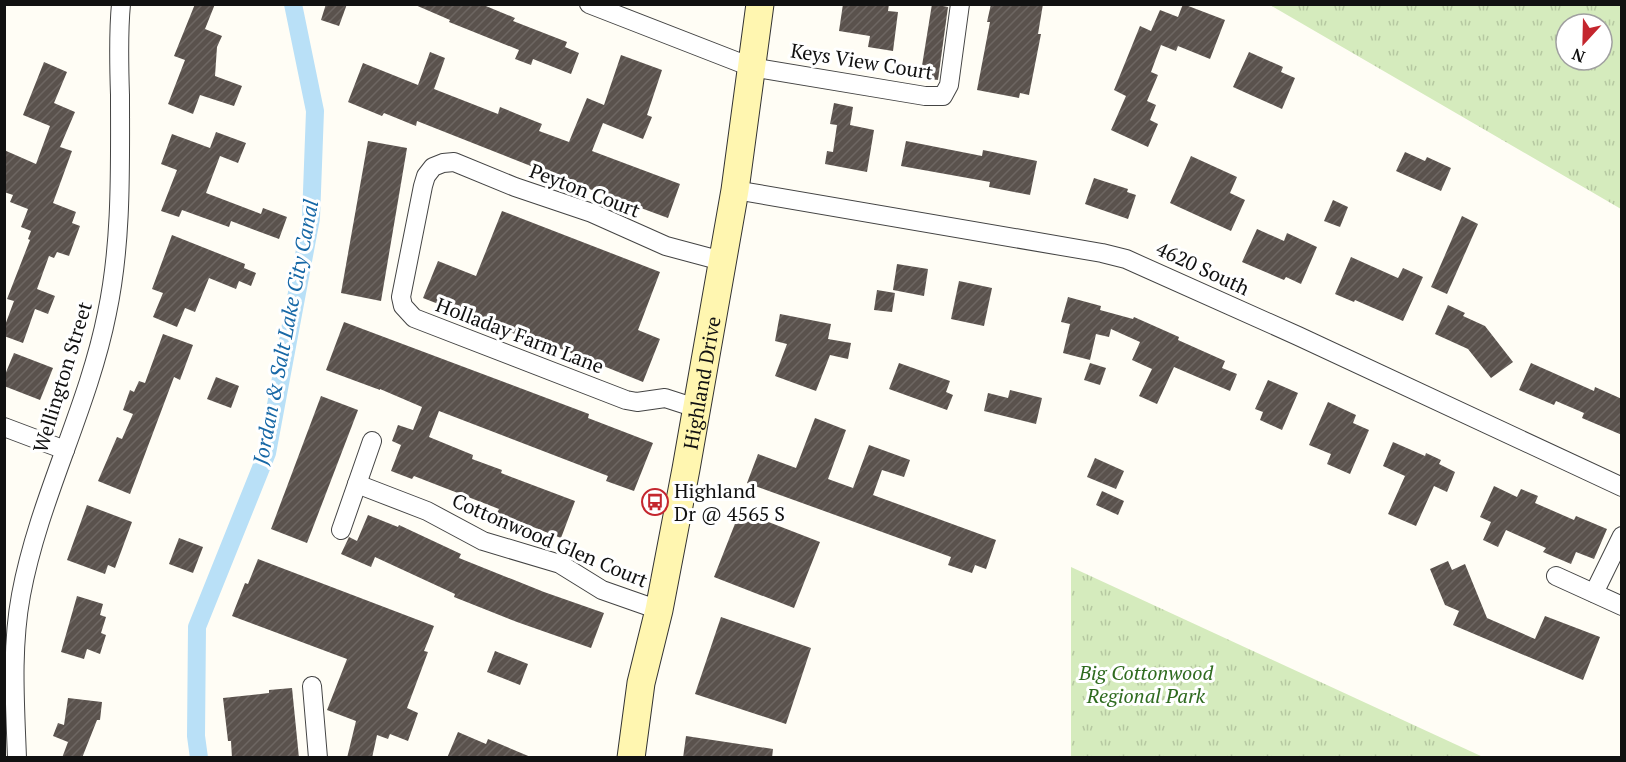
<svg xmlns="http://www.w3.org/2000/svg" width="1626" height="762" viewBox="0 0 1626 762" font-family="'PT Serif',serif">
<style>
.grass{fill:url(#grass-tufts);fill-rule:evenodd}
.lines{fill:none;stroke-linecap:round;stroke-linejoin:round}
.canal{stroke:#b9e0f7;stroke-width:18}
.building{fill:url(#building-hatch)}
.minor-casing{stroke:#444;stroke-width:20}
.secondary-casing{stroke:#333;stroke-width:29}
.minor{stroke:#fff;stroke-width:18}
.secondary{stroke:#fff6b0;stroke-width:27}
.labels{text-anchor:middle;dominant-baseline:central;stroke-width:6;stroke-linejoin:round;paint-order:stroke}
.street-label{font-size:20px;fill:#111;stroke:#fff}
.poi-label{font-size:20px;fill:#111;stroke:#fff;text-anchor:start}
.park-label{font-size:20px;font-style:italic;fill:#2f6b1f;stroke:#fff}
.water-label{font-size:21px;font-style:italic;fill:#1768a6;stroke:#fff}
</style>
<defs>
<pattern id="grass-tufts" width="24" height="20" patternUnits="userSpaceOnUse" patternTransform="scale(1.5)"><rect width="24" height="20" fill="#d5ebbd"/><path d="M3 7l-1-3M5 7V3M7 7l1-3M15 17l-1-3M17 17v-4M19 17l1-3" fill="none" stroke="#b6c8a1"/></pattern>
<pattern id="building-hatch" width="6" height="6" patternUnits="userSpaceOnUse" patternTransform="scale(1.5)"><rect width="6" height="6" fill="#5a524d"/><path d="M-1 1l2-2M0 6l6-6M5 7l2-2" fill="none" stroke="#6d6662"/></pattern>
</defs>
<rect width="100%" height="100%" fill="#fffdf5"/>
<g class="grass">
<path d="M1270,5h351v204zM1566,24h36v36h-36z"/>
<path d="M1071,567l412,190h-412z"/>
</g>
<g class="lines">
<path class="canal" d="M199,758l-3,-22 1,-109 70,-174 44,-235 4,-107 -22,-107"/>
</g>
<g class="building">
<path d="M195,4h20l-10,25 17,7 -5,11 -2,29 27,10 -8,20 -34,-11 -7,19 -25,-10 17,-44 -11,-4z"/>
<path d="M326,4h21l-8,22 -18,-6z"/>
<path d="M413,4h68l34,14 -2,3 54,21 -2,5 14,6 -8,21 -38,-15 -2,6 -16,-6 4,-9 -70,-28 1,-2z"/>
<path d="M843,4h46l-1,7 10,1 -5,39 -25,-4 2,-11 -31,-5z"/>
<path d="M932,4l16,3 -10,73 -18,-2z"/>
<path d="M991,4h52l-5,30h3l-12,61 -9,-2 -1,5 -42,-8 13,-68h-3z"/>
<path d="M1183,4l42,16 -15,39 -32,-13 -2,5 -15,-6 -10,27 7,3 -11,26 9,4 -6,15 8,4 -10,23 -37,-17 15,-34 -12,-6 26,-64 11,5 9,-21 18,7z"/>
<path d="M430,52l15,6 -11,31 64,25 2,-7 17,7 25,10 -3,7 30,11 18,-44 17,7 17,-50 41,15 -15,45 5,2 -9,22 -40,-16 -11,28 88,33 -12,34 -84,-31 -167,-66 -1,5 -32,-13 -2,3 -34,-14 15,-39 55,22z"/>
<path d="M1249,52l34,15 -2,5 14,6 -13,31 -49,-22z"/>
<path d="M44,62l23,10 -13,31 21,9 -15,35 12,4 -19,52 23,9 -4,11 8,3 -11,30 -12,-4 -3,6 -5,-2 -12,33 18,7 -7,18 -13,-5 -12,34 -19,-7v-8l10,-27 -7,-2 23,-59 -2,-1 3,-8 -10,-4 7,-18 -18,-7 3,-7 -9,-3v-42l32,14 14,-38 -27,-11z"/>
<path d="M834,103l19,4 -3,18 24,5 -7,42 -42,-8 2,-13 6,1 4,-27 -7,-1z"/>
<path d="M216,132l30,11 -8,20 -18,-7 -14,37 55,21 2,-6 24,9 -8,22 -48,-18 -2,6 -47,-17 -3,7 -18,-6 16,-41 -16,-6 11,-30 38,14z"/>
<path d="M368,141l39,7 -26,153 -40,-8z"/>
<path d="M906,141l76,15 1,-6 54,11 -7,34 -41,-8 1,-5 -89,-16z"/>
<path d="M1405,152l20,9 2,-4 24,11 -10,23 -45,-20z"/>
<path d="M1191,156l46,21 -7,16 15,7 -14,31 -61,-28z"/>
<path d="M1094,178l34,11 -1,3 9,3 -8,24 -43,-15z"/>
<path d="M1333,200l15,7 -8,20 -16,-6z"/>
<path d="M502,211l158,61 -22,58 22,9 -17,43 -109,-44 -1,3 -110,-43 15,-37 38,15z"/>
<path d="M1462,216l16,8 -31,70 -16,-7z"/>
<path d="M1257,229l27,12 3,-8 30,14 -16,37 -15,-7 -2,3 -42,-18z"/>
<path d="M172,235l73,29 -1,4 12,5 -5,13 -12,-5 -3,8 -27,-11 -14,34 -10,-4 -8,19 -24,-10 10,-24 -11,-4z"/>
<path d="M1351,257l47,21 5,-10 20,9 -20,44 -48,-21 -1,2 -19,-8z"/>
<path d="M897,264l31,5 -4,27 -31,-6z"/>
<path d="M959,281l33,7 -8,38 -33,-7z"/>
<path d="M877,290l18,3 -3,19 -18,-2z"/>
<path d="M1068,297l33,9 -1,4 33,9 1,-2 45,20 -1,3 47,21 -3,7 15,6 -7,17 -56,-24 -17,37 -18,-8 13,-27 -20,-9 8,-18 -29,-13 -2,8 -13,-3 -6,26 -27,-7 7,-29 -9,-2z"/>
<path d="M1448,305l17,8 -2,3 22,10 28,36 -22,16 -23,-29 -33,-15z"/>
<path d="M780,314l51,10 -3,15 23,4 -3,16 -18,-4 -14,36 -41,-15 12,-32 -12,-3z"/>
<path d="M344,322l245,92 -1,4 65,25 -19,48 -28,-10 2,-5 -169,-65 -10,26 44,18 -1,4 30,11 -1,3 74,28 -14,37 -64,-25 2,-4 -85,-33 -2,3 -21,-8 10,-26 -9,-4 6,-16 15,5 9,-23 -42,-18v1l-54,-20z"/>
<path d="M163,334l30,11 -13,35 -6,-3 -44,117 -32,-13 19,-44 5,2 11,-25 -10,-4 7,-20 4,2 5,-11 6,2z"/>
<path d="M14,353l39,15 -13,32 -36,-14v-9z"/>
<path d="M899,363l51,18 -4,11 7,3 -6,15 -58,-21z"/>
<path d="M1090,363l16,5 -6,17 -16,-5z"/>
<path d="M1531,363l63,28 1,-4 27,12v36l-40,-17 2,-5 -28,-12 -2,4 -35,-15z"/>
<path d="M216,377l23,9 -8,22 -24,-9z"/>
<path d="M1268,380l30,13 -16,37 -22,-10 3,-8 -8,-3z"/>
<path d="M1010,390l32,8 -6,26 -52,-13 4,-18 20,5z"/>
<path d="M321,396l37,14 -51,133 -36,-14z"/>
<path d="M1328,402l28,13 -3,8 16,7 -19,44 -23,-10 4,-10 -22,-9z"/>
<path d="M815,418l31,12 -18,49 25,9 16,-43 41,15 -6,17 -22,-7 -9,25 123,45 -10,29 -11,-4 -3,8 -24,-8 3,-8 -204,-74 11,-29 38,14z"/>
<path d="M1393,442l32,14 1,-3 15,7 -2,4 16,8 -8,20 -13,-6 -18,40 -28,-12 17,-38 -22,-10z"/>
<path d="M1095,458l29,13 -8,18 -29,-12z"/>
<path d="M1494,486l23,11 4,-8 17,7 -3,7 39,17 2,-4 31,13 -13,30 -18,-7 -5,12 -28,-12 3,-4 -40,-18 -8,17 -15,-7 8,-18 -11,-5z"/>
<path d="M1102,491l22,10 -6,14 -22,-10z"/>
<path d="M87,505l45,17 -17,46 -7,-3 -3,9 -38,-14z"/>
<path d="M740,511l80,31 -26,66 -80,-31z"/>
<path d="M368,515l30,12 1,-2 62,29 -2,4 85,34 60,21 -13,35 -74,-26 -63,-25 1,-3 -80,-37 -4,10 -30,-13 8,-17 8,4z"/>
<path d="M179,538l24,9 -10,26 -24,-9z"/>
<path d="M258,559l176,67 -10,25 4,1 -21,56 11,5 -10,28 -18,-7 -2,5 -11,-4 -5,23h-25l9,-37 -29,-11 20,-51 -115,-43 13,-33 3,1z"/>
<path d="M1448,561l4,9 13,-6 22,54 48,21 10,-23 55,21 -17,43 -130,-55 6,-14 -14,-6 -15,-36z"/>
<path d="M77,596l26,8 -3,11 6,2 -5,16 5,2 -6,19 -13,-5 -3,10 -23,-7z"/>
<path d="M721,617l90,31 -25,76 -91,-30z"/>
<path d="M495,651l33,13 -8,21 -33,-13z"/>
<path d="M292,688l7,70h-67l-1,-17h-3l-5,-43 46,-5v-3z"/>
<path d="M68,698l34,4 -2,18h-3l-15,38h-20l6,-16 -15,-6 5,-13 6,2z"/>
<path d="M458,732l28,12 2,-5 45,19h-86z"/>
<path d="M686,736l87,13 -1,9h-89z"/>
</g>
<g class="lines">
<defs>
<g id="minor">
<path d="M589,4l162,63 174,29h18l6,-11 11,-81"/>
<path d="M735,190l367,63 24,6 172,77 324,151"/>
<path d="M696,408l-31,-10 -28,4 -11,-2 -212,-82 -11,-12 -2,-9 22,-111 3,-10 7,-9 10,-4 11,-1 61,25 77,26 74,33 56,15"/>
<path d="M4,427l61,23"/>
<path d="M357,484l70,27 56,30 77,23 42,26 57,20"/>
<path d="M341,530l31,-89"/>
<path d="M1556,576l66,30"/>
<path d="M1594,593l28,-57"/>
<path d="M312,686l6,72"/>
<path d="M17,758c-2,-55 -6,-109 4,-163 18,-97 67,-186 86,-282 15,-71 13,-146 13,-218 -1,-30 -2,-60 1,-91"/>
</g>
<g id="secondary">
<path id="s1" d="M631,758l10,-75 18,-73 27,-141 49,-279 25,-186"/>
</g>
</defs>
<use href="#minor" class="minor-casing"/>
<use href="#secondary" class="secondary-casing"/>
<use href="#minor" class="minor"/>
<use href="#secondary" class="secondary"/>
</g>
<defs>
<symbol id="bus-ring" viewBox="-11 -11 22 22"><circle r="9.5" fill="#fff" stroke="#c4262e" stroke-width="1.5"/><path d="M-5-6H5V4H4V6H2V4H-2V6H-4V4H-5ZM-3.5-4V0h7V-4ZM-3.5 1.2v1.5H-2V1.2ZM2 1.2v1.5H3.5V1.2Z" fill="#c4262e"/></symbol>
</defs>
<g fill-rule="evenodd">
<use href="#bus-ring" x="640" y="487" width="30" height="30"/>
</g>
<g class="labels">
<g class="street-label">
<text transform="translate(862 61) rotate(9)">Keys View Court</text>
<text transform="translate(585 190) rotate(21)">Peyton Court</text>
<text transform="translate(1203 268) rotate(25)">4620 South</text>
<text transform="translate(520 335) rotate(21)">Holladay Farm Lane</text>
<text transform="translate(62 377) rotate(-73)">Wellington Street</text>
<text stroke="none"><textPath href="#s1" startOffset="382">Highland Drive</textPath></text>
<text transform="translate(550 540) rotate(23)">Cottonwood Glen Court</text>
</g>
<g class="poi-label">
<text x="674" y="490">Highland<tspan x="674" dy="23">Dr @ 4565 S</tspan></text>
</g>
<g class="park-label">
<text x="1146" y="672">Big Cottonwood<tspan x="1146" dy="23">Regional Park</tspan></text>
</g>
<g class="water-label">
<text transform="translate(285 332) rotate(-79)">Jordan &amp; Salt Lake City Canal</text>
</g>
</g>
<rect width="1626" height="762" fill="none" stroke="#111111" stroke-width="12"/>
<g transform="translate(1584 42) rotate(202)"><circle r="28" fill="#ffffff" stroke="#a0a0a0" stroke-width="1.5"/>
<path d="M0-4.5L10 22L0 15L-10 22Z" fill="#c4262e"/>
<text y="-9" font-size="16" font-weight="bold" text-anchor="middle" fill="#111111">N</text>
</g>
</svg>
